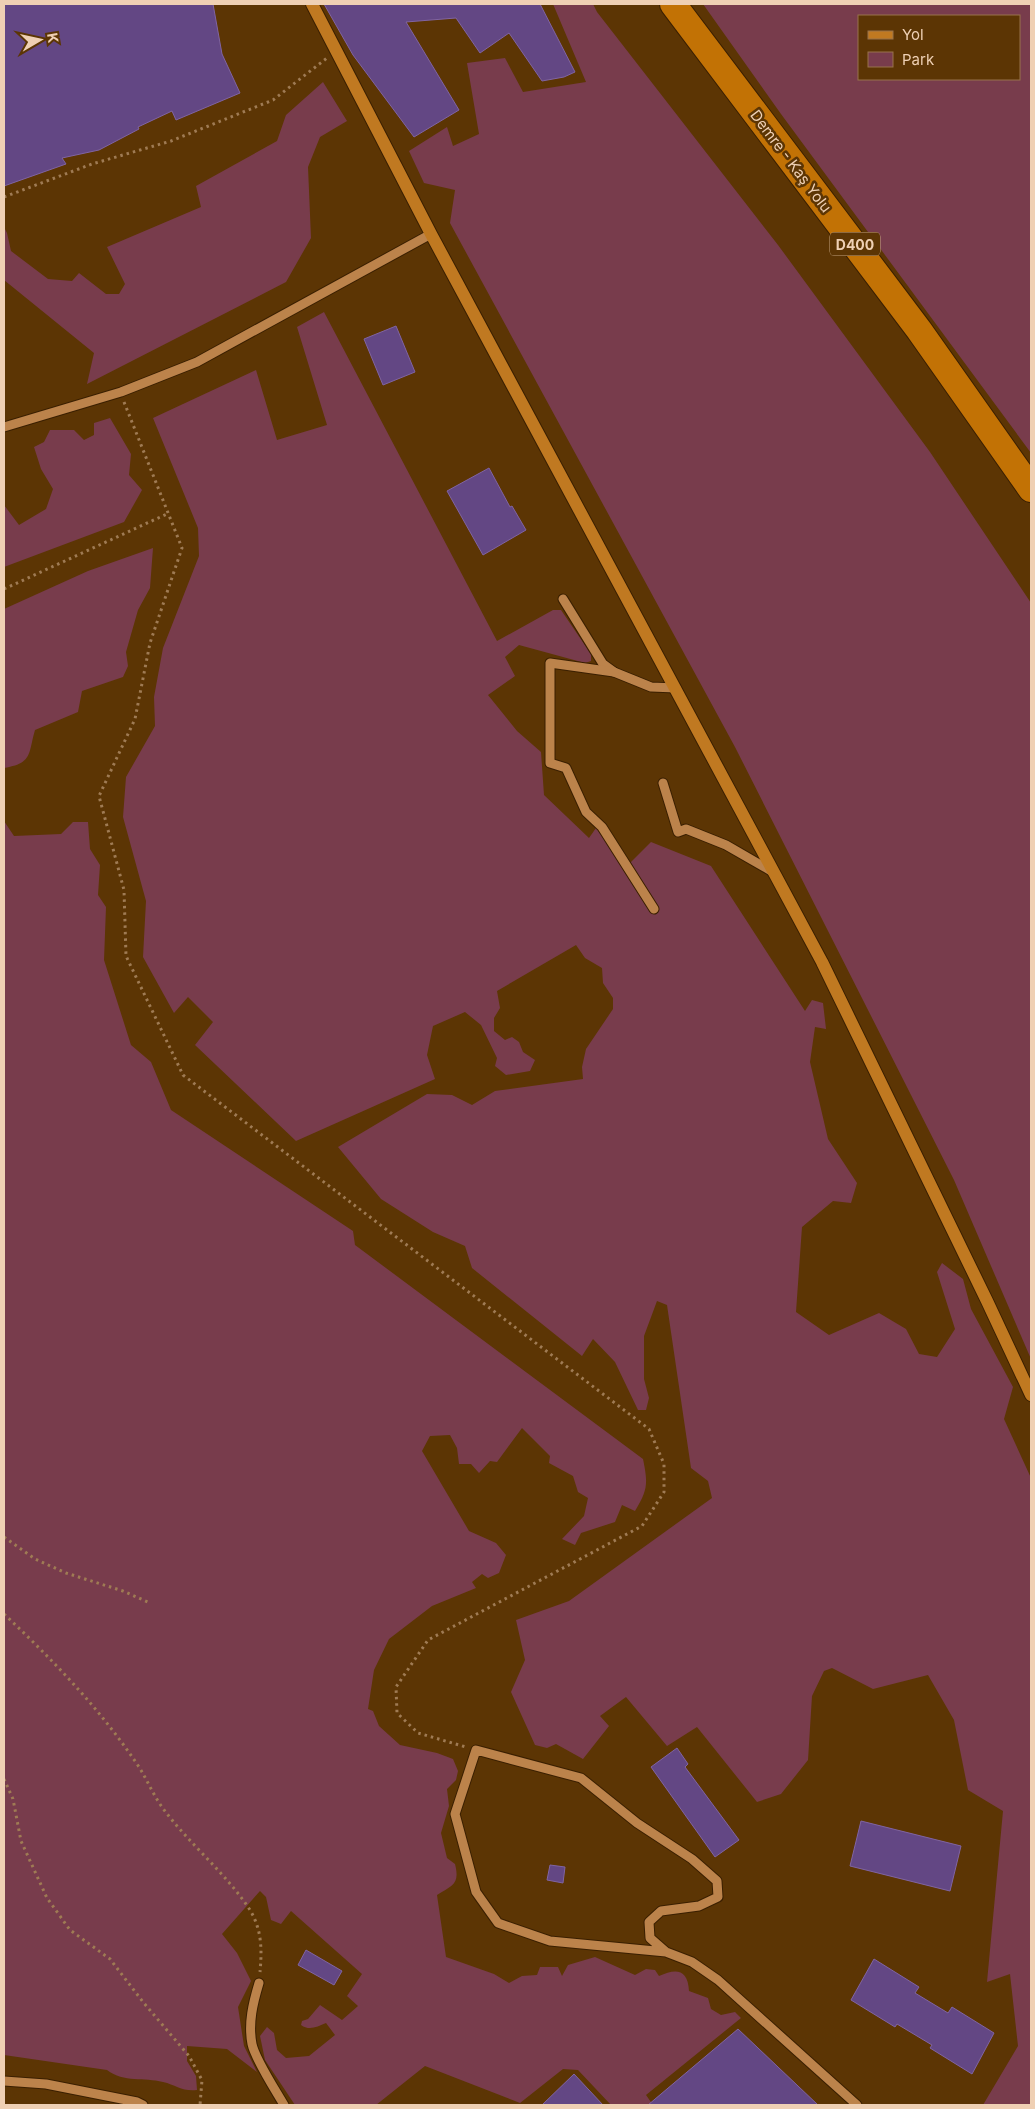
<svg xmlns="http://www.w3.org/2000/svg" width="1035" height="2109" viewBox="0 0 1035 2109" font-family="Inter,sans-serif">
<style>
.green{fill:#783c4c;fill-rule:evenodd}
.building{fill:#634784;stroke:#8064a3}
.lines{fill:none;stroke-linecap:round;stroke-linejoin:round}
.minor-casing{stroke:#3a1f00;stroke-width:11}
.major-casing{stroke:#3a1f00;stroke-width:14}
.highway-casing{stroke:#3a1f00;stroke-width:28}
.path{stroke:#9f7b54;stroke-width:3;stroke-dasharray:2.5 4;stroke-linecap:butt}
.minor{stroke:#bc834b;stroke-width:9}
.major{stroke:#c07921;stroke-width:12}
.highway{stroke:#c27205;stroke-width:26}
.labels{text-anchor:middle;dominant-baseline:central;stroke-width:5;stroke-linejoin:round;paint-order:stroke}
.shield{fill:#5c3504;stroke:#c3a27f;stroke-width:1}
.shield-label{font-size:14px;font-weight:bold;fill:#efd0b4}
.street-label{font-size:15px;fill:#efd0b4;stroke:#5c3504}
</style>
<rect width="100%" height="100%" fill="#5c3504"/>
<g class="green">
<path d="M553,4h40l4,8 181,233 152,207 101,151v756l-77,-179 -219,-433 -285,-524 5,-33 -31,-7 -15,-32 38,-24 6,19 26,-12 -12,-71 38,-5 18,34 63,-10z"/>
<path d="M703,4h328v449l-250,-339zM1019,16v63h-160v-63z"/>
<path d="M323,82l24,39 -27,16 -12,30 3,71 -25,44 -199,102 7,-31 -90,-73v-53l3,6 4,18 37,28 24,2 7,-8 27,21h13l6,-10 -18,-37 94,-40 -5,-21 81,-45 9,-26z"/>
<path d="M324,312l173,329 56,-31h8l30,44v7l-6,2 -66,-18 -14,12 10,19 -27,19 29,36 24,21 3,43 45,43 7,-10 29,40 26,-26 60,24 94,145 7,-11 11,3 3,26 -11,-2 -5,35 18,77 29,44 -6,20 -18,-2 -31,26 -6,85 33,23 50,-22 27,16 13,25 18,3 18,-28 -18,-57 5,-9 21,16 8,30 42,78 -9,32 27,59v627h-48l35,-59 -8,-72 -23,8 16,-171 -35,-21 -14,-70 -26,-45 -55,14 -41,-21 -8,3 -12,25 -4,64 -27,34 -24,8 -60,-75 -30,19 -41,-49 -26,19 9,10 -26,33 -27,-15 -9,4 -12,-3 -24,-53 14,-32 -9,-40 53,-19 143,-103 -4,-17 -17,-13 -24,-163 -10,-4 -13,35v43l5,19 -3,12h-8l-23,-48 -22,-23 -11,17 -110,-88 -7,-22 -32,-14 -52,-33 -43,-52 89,-53 25,1 20,10 23,-14 88,-12 -1,-12 4,-18 27,-40v-11l-10,-15 -1,-15 -17,-10 -9,-13 -79,46 3,17 -6,10v13l11,9 7,-3 7,5 4,10 12,8 -5,11 -24,4 -11,-9 2,-8 -16,-33 -16,-13 -32,14 -6,29 8,24 -139,62 -101,-96 18,-23 -25,-25 -14,16 -31,-56 3,-56 -23,-84 3,-40 29,-51 -1,-29 9,-49 36,-92 -1,-28 -45,-110 103,-48 21,70 50,-15 -30,-98z"/>
<path d="M110,418l21,36 -2,21 13,15 -18,32 -120,45v-62l15,20 27,-16 7,-20 -12,-20 -7,-22 10,-5 6,-12h24l10,10 10,-5v-12z"/>
<path d="M153,548l-3,40 -12,22 -12,42 2,14 -5,11 -41,14 -4,21 -43,18c-7,24 -2,33 -31,38v-159l84,-38z"/>
<path d="M4,821l10,15 47,-2 12,-12h15l2,27 10,16 -2,30 8,12 -2,53 27,85 20,17 20,48 182,121 2,14 288,214c5,24 5,31 -8,52l-13,-6 -7,17 -34,11 -6,12 -13,-6 22,-23 4,-18 -10,-6 -5,-16 -24,-13 1,-7 -28,-28 -25,34 -7,-1 -11,12 -8,-9h-12l-2,-16 -7,-13 -20,1 -8,15 47,80 27,12 10,12 -7,18 -11,5 -6,-4 -10,8 4,6 -44,18 -43,33 -15,31 -6,39 5,2 6,15 21,19 37,8 16,6 5,12 -2,9 -9,9 2,17 -8,27 6,25 8,6c5,20 -2,21 -18,31l9,62 48,17 15,9 13,-7 15,-1 3,-8h18l4,9 6,-11 27,-8 40,18 11,-6 9,1 4,6c17,-8 29,-7 30,15l19,7 3,11 10,6 14,-3 6,6 -95,77 7,10h-42l-33,-35 -15,-1 -43,34 -95,-37 -49,39h-81l-30,-45 -5,-24 7,-9 7,6 3,17 9,8 23,-2 26,-21 -9,-12c-9,4 -17,8 -25,2l1,-4 6,-2 12,-14 22,15 16,-14 -11,-10 15,-22 -71,-63 -10,13 -10,-4 -5,-23 -6,-6 -38,43 15,19 14,28 -13,26 6,39 13,26 -30,-23 -40,-3v15l9,15 1,14c-14,2 -21,-5 -34,-8 -19,-5 -39,1 -56,-12l-103,-15z"/>
</g>
<g class="building">
<path d="M4,4h209l9,50 18,39 -64,27 -4,-9 -34,16 1,2 -40,21 -37,8 4,6 -62,22z"/>
<path d="M324,4h216l35,68 -11,5 -22,4 -33,-48 -29,20 -24,-35 -50,4 53,88 -45,27 -61,-82z"/>
<path d="M396,326l19,46 -32,13 -19,-46z"/>
<path d="M489,468l21,39 2,-1 14,24 -43,25 -36,-64z"/>
<path d="M677,1748l11,16 -3,3 54,73 -24,17 -64,-90z"/>
<path d="M861,1821l100,25 -11,45 -100,-25z"/>
<path d="M550,1865l15,2 -2,16 -16,-3z"/>
<path d="M306,1950l36,21 -8,14 -36,-20z"/>
<path d="M874,1959l45,28 -4,6 33,20 4,-6 42,26 -22,41 -42,-26 2,-3 -35,-21 -2,3 -44,-27z"/>
<path d="M738,2029l80,76h-170z"/>
<path d="M574,2074l29,31h-61z"/>
</g>
<g class="lines">
<defs>
<g id="minor">
<path d="M4,427l117,-35 76,-30 234,-128"/>
<path d="M563,599l40,65 11,8 37,15 25,1"/>
<path d="M614,672l-64,-9v100l16,5 20,44 16,15 52,82"/>
<path d="M663,783l15,49 8,-3 40,16 47,27"/>
<path d="M666,1952l-16,-14 -1,-16 12,-11 38,-5 19,-9 -1,-16 -25,-22 -55,-36 -56,-45 -105,-28 -21,64 21,78 22,31 52,18 116,11 26,10 26,18 139,125"/>
<path d="M259,1983c-6,20 -11,40 -7,61 3,15 24,47 32,61"/>
<path d="M4,2081l42,3 91,18 6,3"/>
</g>
<path id="major" d="M312,4l119,230 391,728 165,339 44,94"/>
<path id="highway" d="M673,4l246,326 112,159"/>
</defs>
<use href="#minor" class="minor-casing"/>
<use href="#major" class="major-casing"/>
<use href="#highway" class="highway-casing"/>
<g class="path">
<path d="M4,197l88,-33 79,-23 102,-41 54,-42"/>
<path d="M124,402l58,146 -32,95 -15,76 -36,77 25,94 2,66 57,119 466,354 15,35v28l-22,34 -214,114 -32,47 1,26 21,20 48,14"/>
<path d="M4,589l165,-76"/>
<path d="M4,1537l31,22 31,14 57,18 27,12"/>
<path d="M4,1614c48,45 96,95 133,150 9,13 15,29 25,43 25,35 64,66 88,103 12,20 12,40 10,62"/>
<path d="M4,1779l9,20 8,42 26,57 23,32 40,29 33,43 46,54 13,24 -2,25"/>
</g>
<use href="#minor" class="minor"/>
<use href="#major" class="major"/>
<use href="#highway" class="highway"/>
</g>
<g class="labels">
<rect class="shield" x="830" y="232.5" width="50" height="23" rx="4"/>
<g class="shield-label">
<text x="855" y="244">D400</text>
</g>
<g class="street-label">
<text transform="translate(791 161) rotate(53)">Demre - Kaş Yolu</text>
</g>
</g>
<rect width="1035" height="2109" fill="none" stroke="#efd0b4" stroke-width="10"/>
<rect x="858" y="15" width="162" height="65" fill="#5c3504" stroke="#97734a"/>
<rect x="868" y="31" width="25" height="8" fill="#c07921" stroke="#97734a"/>
<text x="902" y="40" font-size="15" fill="#efd0b4">Yol</text>
<rect x="868" y="52" width="25" height="15" fill="#783c4c" stroke="#97734a"/>
<text x="902" y="65" font-size="15" fill="#efd0b4">Park</text>
<g transform="translate(40 40) rotate(81)" stroke="#5c3504" stroke-width="4" paint-order="stroke">
<path d="M0-4L9 19L0 12L-9 19Z" fill="#efd0b4"/>
<text y="-8" font-size="14" font-weight="bold" text-anchor="middle" fill="#efd0b4">K</text>
</g>
</svg>
